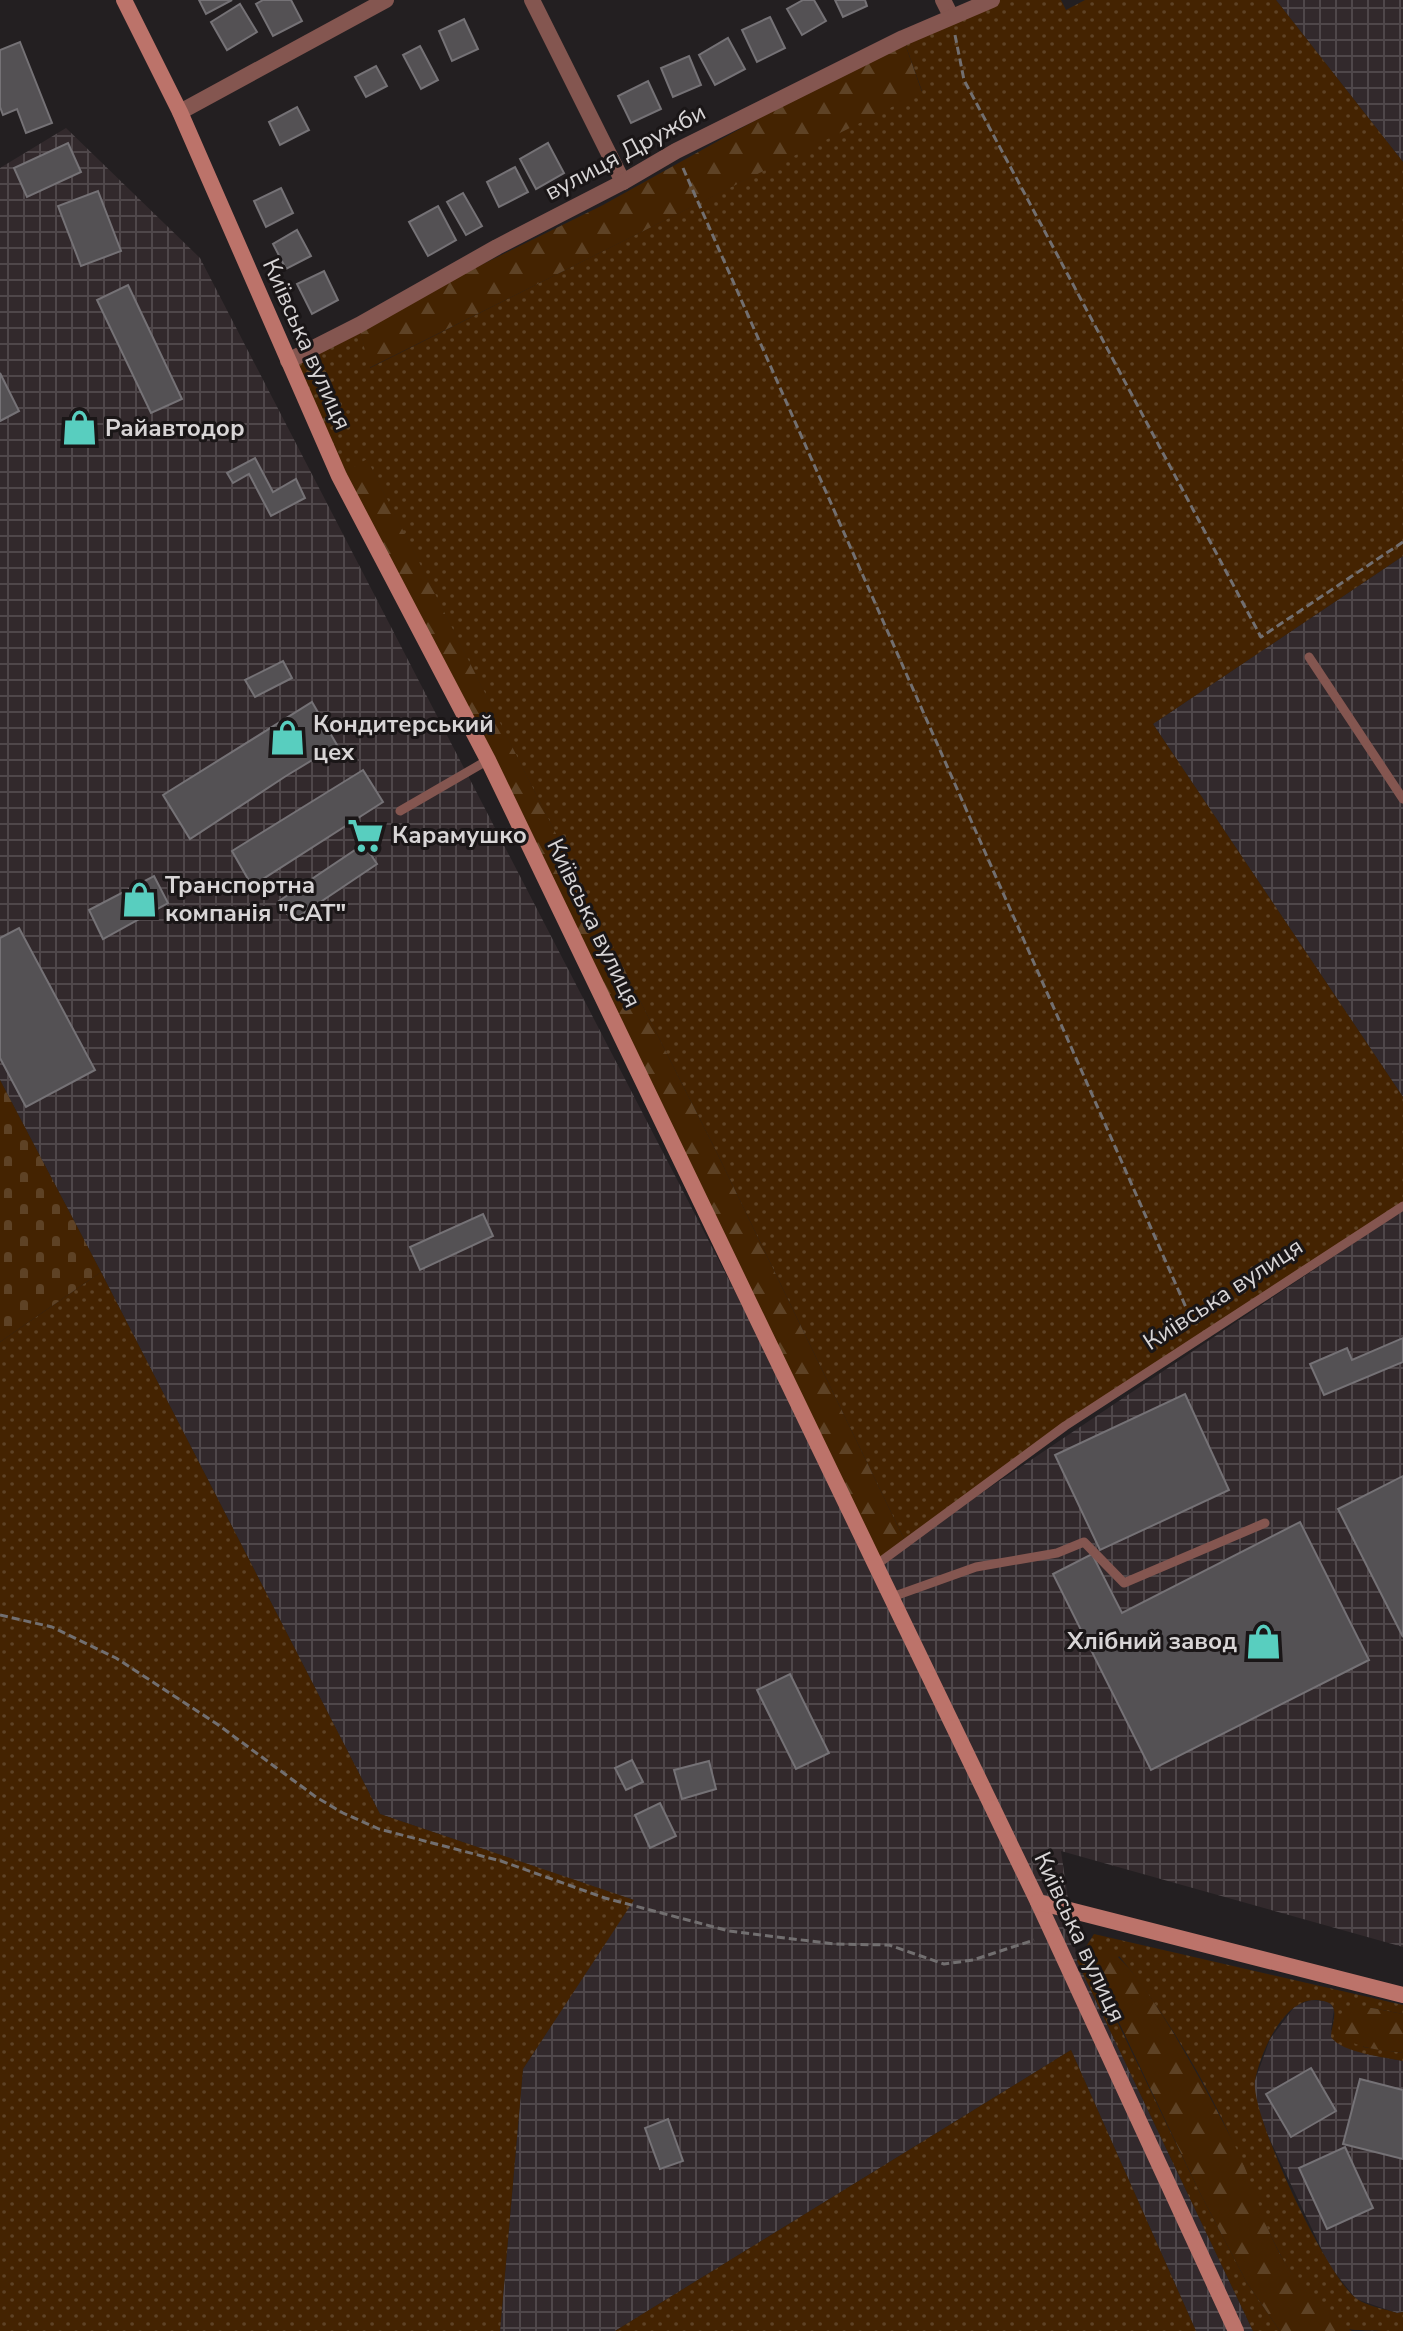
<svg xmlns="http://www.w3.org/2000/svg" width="1403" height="2331" viewBox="0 0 1403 2331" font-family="'Nunito Sans',sans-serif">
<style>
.industrial{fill:url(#industrial-grid)}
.grass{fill:url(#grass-dots)}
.forest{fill:url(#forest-firs)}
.cemetery{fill:url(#cemetery-stones)}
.building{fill:#545154;stroke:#757276;stroke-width:2}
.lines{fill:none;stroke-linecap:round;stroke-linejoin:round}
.path{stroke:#726f70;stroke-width:3;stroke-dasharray:8 4;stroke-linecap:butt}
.lane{stroke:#845650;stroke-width:9}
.street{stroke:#845650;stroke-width:16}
.secondary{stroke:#bc736a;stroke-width:16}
.labels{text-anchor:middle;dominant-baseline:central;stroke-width:6;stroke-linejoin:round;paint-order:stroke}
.street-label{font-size:24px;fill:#d8d5d6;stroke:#1a1617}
.poi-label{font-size:24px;font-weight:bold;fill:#d8d5d6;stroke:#1a1617;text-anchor:start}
</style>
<defs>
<pattern id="industrial-grid" width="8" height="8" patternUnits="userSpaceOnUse" patternTransform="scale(2)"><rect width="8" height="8" fill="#32292c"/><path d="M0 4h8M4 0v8" fill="none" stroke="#4f474a"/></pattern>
<pattern id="grass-dots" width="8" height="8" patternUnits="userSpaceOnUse" patternTransform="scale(2)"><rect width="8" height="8" fill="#442301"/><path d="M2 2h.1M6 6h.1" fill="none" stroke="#5e4225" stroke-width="1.8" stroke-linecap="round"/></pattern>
<pattern id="forest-firs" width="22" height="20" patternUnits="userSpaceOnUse" patternTransform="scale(2)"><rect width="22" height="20" fill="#442301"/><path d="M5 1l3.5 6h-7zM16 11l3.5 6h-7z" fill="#5e4225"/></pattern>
<pattern id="cemetery-stones" width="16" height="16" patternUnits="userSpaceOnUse" patternTransform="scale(2)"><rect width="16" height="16" fill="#442301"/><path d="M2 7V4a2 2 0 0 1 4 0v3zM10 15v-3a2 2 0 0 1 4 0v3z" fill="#5e4225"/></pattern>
</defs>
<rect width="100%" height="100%" fill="#231f21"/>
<g class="industrial">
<path d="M1276,0h127v162z"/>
<path d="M66,128l134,130 676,1306 527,-354v737l-342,-96 16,110 176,370h-57l-125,-281 -456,281h-115l23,-262 110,-169 -253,-86 -279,-542 -101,-192v-912z"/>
<path d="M1403,556v541l-250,-373z"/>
<path d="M1311,2000l14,1 5,2 4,6 -3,21 41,25 31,6v251l-6,1 -41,-14 -27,-34 -60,-127 -13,-36 -2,-19 16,-44 25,-33z"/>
</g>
<g class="grass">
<path d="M992,0h69l5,10 19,-10h191l127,162v394l-250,168 250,373v109l-338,220 -159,117 -188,-388 -351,-695 -28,16 -51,-115 71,-36 11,43 552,-277 -19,-53z"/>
<path d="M101,1272l279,542 254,86 -111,169 -23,262h-500v-989z"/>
<path d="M1094,1934l309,71v9l-31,-6 -9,39 40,6v8c-19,-4 -61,-8 -72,-24 0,-9 6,-22 2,-30 -3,-6 -10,-6 -16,-7 -33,-3 -57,53 -62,81 -5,33 73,199 102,218 10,7 28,10 40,14l6,-1v19c-14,0 -44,0 -55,-2 -75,-43 -91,-141 -127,-212 -27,-55 -63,-114 -102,-161l-18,32 98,203 48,92 33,48h-27l-176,-370z"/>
<path d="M1071,2050l125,281h-581z"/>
</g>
<g class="forest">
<path d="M903,38l19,54 -553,276 -10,-43 244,-120z"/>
<path d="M367,459l351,696 188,388 -30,22 -537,-1089z"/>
<path d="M1107,1951c31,5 116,169 132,203 16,35 25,74 45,107 17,29 41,52 68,70h-72l-33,-48 -48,-92 -104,-219 -2,-12 2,-3z"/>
<path d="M1351,2007l21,1 31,6v39c-17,-3 -68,-4 -63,-31 1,-7 5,-11 11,-15z"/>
</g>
<path class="cemetery" d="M0,1080l101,192 -101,70z"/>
<g class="building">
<path d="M199,0h33l-26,14z"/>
<path d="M263,0h28l11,21 -29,15 -17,-32z"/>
<path d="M803,0h11l12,21 -24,14 -15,-26z"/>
<path d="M835,0h30l2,6 -24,11z"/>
<path d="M240,4l17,28 -30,18 -16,-28z"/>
<path d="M770,17l15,31 -28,14 -15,-32z"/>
<path d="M464,19l14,30 -26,12 -13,-30z"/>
<path d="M728,38l17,31 -30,16 -16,-30z"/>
<path d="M20,42l32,81 -26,10 -9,-24 -14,6 -3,-8v-57z"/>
<path d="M420,46l18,34 -17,9 -18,-34z"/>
<path d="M689,56l12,29 -28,12 -12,-29z"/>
<path d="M376,66l11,20 -21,11 -11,-20z"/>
<path d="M648,81l13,28 -30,14 -13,-27z"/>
<path d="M297,107l12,23 -29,15 -11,-23z"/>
<path d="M68,143l13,29 -54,25 -13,-29z"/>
<path d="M548,143l16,30 -28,16 -16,-30z"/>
<path d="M515,167l13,25 -29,15 -12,-25z"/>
<path d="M281,188l12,25 -27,14 -12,-26z"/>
<path d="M98,191l23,60 -40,15 -23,-60z"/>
<path d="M463,193l19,33 -16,9 -19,-33z"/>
<path d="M438,206l18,34 -28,16 -19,-34z"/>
<path d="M297,230l14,26 -25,13 -13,-25z"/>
<path d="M324,271l14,29 -26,14 -15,-30z"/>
<path d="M128,285l54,114 -31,14 -54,-113z"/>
<path d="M0,373l19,38 -19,10z"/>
<path d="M255,458l18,34 23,-13 9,19 -34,18 -22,-42 -16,9 -6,-10z"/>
<path d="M283,661l9,17 -37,19 -10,-17z"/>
<path d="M312,702l25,43 -51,31 -96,63 -27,-44z"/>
<path d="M363,770l20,32 -131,84 -20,-35z"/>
<path d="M364,844l13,20 -85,57 -13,-20z"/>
<path d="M154,876l14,27 -65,36 -14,-29z"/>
<path d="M19,928l76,142 -69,37 -26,-49v-120z"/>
<path d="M483,1214l10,22 -73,34 -10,-23z"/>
<path d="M1403,1338v24l-79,33 -14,-31 37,-16 5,12z"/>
<path d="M1185,1394l44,96 -129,60 -45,-95z"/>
<path d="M1403,1476v161l-65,-128z"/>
<path d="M1300,1522l69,138 -218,110 -98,-196 39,-20 30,59z"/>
<path d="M790,1674l39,79 -33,16 -39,-79z"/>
<path d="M632,1760l11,22 -17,8 -11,-22z"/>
<path d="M709,1761l7,28 -34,10 -8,-29z"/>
<path d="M660,1803l16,33 -26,12 -15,-33z"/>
<path d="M1311,2068l25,43 -45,26 -25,-43z"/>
<path d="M1360,2079l43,11v69l-60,-15z"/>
<path d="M668,2119l15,42 -23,8 -15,-41z"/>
<path d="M1345,2147l28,61 -46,21 -28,-61z"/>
</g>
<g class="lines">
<g class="path">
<path d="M955,35l9,45 297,557 142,-95"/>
<path d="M683,168l509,1153h8"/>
<path d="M0,1615l52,12 64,31 101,66 99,73 27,16 36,16 122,32 104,37 124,33 105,13 55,1 55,19 29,-4 61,-20"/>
</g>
<g class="lane">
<path d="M1309,657l94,142"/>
<path d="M400,811l88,-51"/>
<path d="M876,1565l189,-139 338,-220"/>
<path d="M892,1597l84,-30 81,-14 27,-11 40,41 141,-60"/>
</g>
<g class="street">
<path d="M532,0l91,182"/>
<path d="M943,0l8,16"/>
<path d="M180,112l206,-112"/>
<path d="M288,361l71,-36 138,-78 126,-65 53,-31 227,-113 89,-38"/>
</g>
<g class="secondary">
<path d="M124,0l56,112 159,364 149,284 550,1142 198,429"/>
<path d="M1038,1902l365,93"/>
</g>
</g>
<defs>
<symbol id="shop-bare" viewBox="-9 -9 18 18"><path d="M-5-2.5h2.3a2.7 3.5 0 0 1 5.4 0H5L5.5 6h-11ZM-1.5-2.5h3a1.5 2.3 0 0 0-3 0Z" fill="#58cebf" stroke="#1a1617" stroke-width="2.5" paint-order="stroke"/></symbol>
<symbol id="supermarket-bare" viewBox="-9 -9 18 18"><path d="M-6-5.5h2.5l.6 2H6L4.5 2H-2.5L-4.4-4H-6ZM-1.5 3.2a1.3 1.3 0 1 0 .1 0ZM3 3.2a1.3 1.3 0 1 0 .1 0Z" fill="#58cebf" stroke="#1a1617" stroke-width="2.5" paint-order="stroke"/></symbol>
</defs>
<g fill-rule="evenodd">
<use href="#shop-bare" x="54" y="402" width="51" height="51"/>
<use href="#shop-bare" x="262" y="712" width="51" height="51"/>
<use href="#supermarket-bare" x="340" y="810" width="51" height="51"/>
<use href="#shop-bare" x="114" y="874" width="51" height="51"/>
<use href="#shop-bare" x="1238" y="1616" width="51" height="51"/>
</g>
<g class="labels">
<g class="street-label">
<text transform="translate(625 152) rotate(-28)">вулиця Дружби</text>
<text transform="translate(307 344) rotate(66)">Київська вулиця</text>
<text transform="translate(594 923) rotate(64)">Київська вулиця</text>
<text transform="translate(1223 1294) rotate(-33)">Київська вулиця</text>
<text transform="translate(1080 1937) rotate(65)">Київська вулиця</text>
</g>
<g class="poi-label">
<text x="105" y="428">Райавтодор</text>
<text x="313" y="724">Кондитерський<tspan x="313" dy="28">цех</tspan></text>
<text x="392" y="835">Карамушко</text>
<text x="165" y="885">Транспортна<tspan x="165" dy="28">компанія "САТ"</tspan></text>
<text x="1237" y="1641" text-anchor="end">Хлібний завод</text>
</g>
</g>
</svg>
